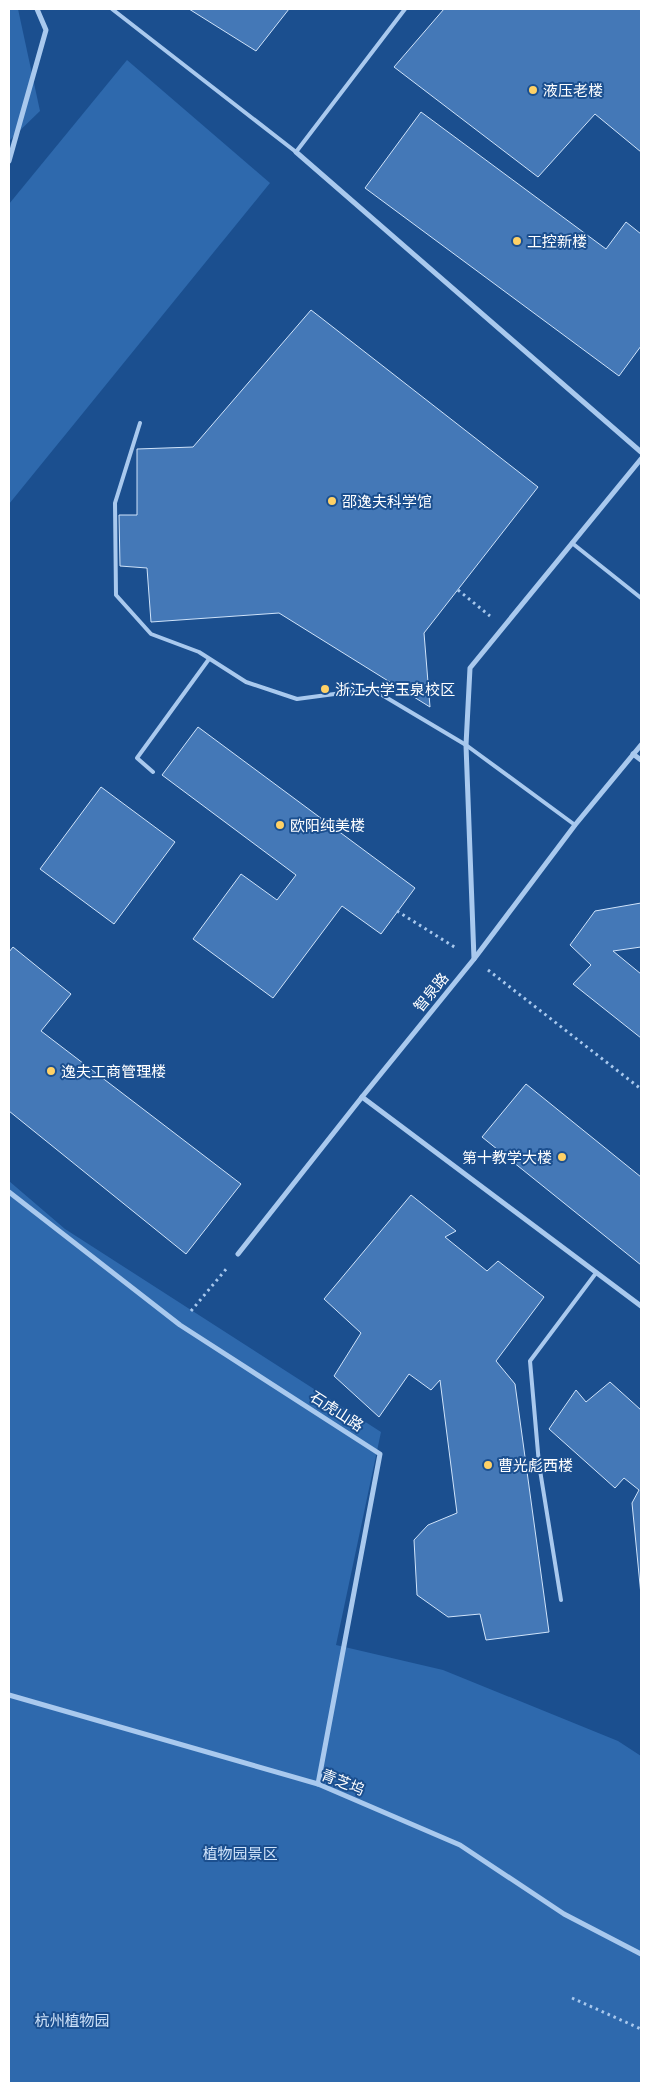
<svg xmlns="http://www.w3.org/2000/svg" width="650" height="2092" viewBox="0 0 650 2092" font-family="'Space Grotesk','Noto Sans SC',sans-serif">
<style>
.green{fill:#2e69ad}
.building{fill:#4478b7;stroke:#cfe3fa}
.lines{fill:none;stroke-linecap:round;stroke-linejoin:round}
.path{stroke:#a9c9ee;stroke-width:3;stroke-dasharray:2.5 4;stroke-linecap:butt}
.lane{stroke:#a9c9ee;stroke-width:4}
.street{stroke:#a9c9ee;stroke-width:5}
.poi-dot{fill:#ffd166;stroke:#1b4f8f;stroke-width:2}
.labels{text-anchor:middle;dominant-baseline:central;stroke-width:4;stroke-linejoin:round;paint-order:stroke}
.poi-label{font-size:15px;fill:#fff;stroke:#1b4f8f;text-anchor:start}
.street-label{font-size:15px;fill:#fff;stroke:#1b4f8f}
.park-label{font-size:15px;fill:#cfe3fa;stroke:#1b4f8f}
</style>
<rect width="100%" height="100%" fill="#1b4f8f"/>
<g class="green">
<path d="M9,9h9l22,102 -31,30z"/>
<path d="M127,60l143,123 -261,321v-300z"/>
<path d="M9,1181l56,48 316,203 -45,213 107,25 175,71 23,15v327h-632z"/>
</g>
<g class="building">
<path d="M189,9h100l-33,42z"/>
<path d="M444,9h197v143l-46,-38 -57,63 -144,-110z"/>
<path d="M421,112l185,137 20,-27 15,12v112l-22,30 -254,-188z"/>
<path d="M311,310l227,177 -114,146 6,74 -151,-94 -128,9 -4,-54 -27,-2 -1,-51h18v-66l56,-2z"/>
<path d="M198,727l217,161 -34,46 -39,-28 -69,92 -80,-59 48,-65 36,26 19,-25 -134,-100z"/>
<path d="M101,787l74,55 -61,82 -74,-55z"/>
<path d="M641,903v44l-28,4 28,23v64l-68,-54 18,-19 -21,-20 25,-34z"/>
<path d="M13,947l58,47 -30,37 200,153 -55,70 -177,-143v-159z"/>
<path d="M526,1084l115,93v88l-159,-128z"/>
<path d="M411,1195l45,36 -11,6 42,34 11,-10 46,36 -48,64 19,23 34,248 -63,8 -6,-26 -32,3 -31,-22 -3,-55 14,-15 29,-12 -17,-133 -9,10 -22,-16 -30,43 -45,-41 27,-43 -37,-34z"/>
<path d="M610,1382l31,28v185l-9,-92 7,-13 -15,-12 -9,10 -66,-59 27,-39 10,12z"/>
</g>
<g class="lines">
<g class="path">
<path d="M458,590l32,26"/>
<path d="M397,911l59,37"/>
<path d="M488,970l153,119"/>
<path d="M191,1311l36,-43"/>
<path d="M572,1998l69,31"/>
</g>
<g class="lane">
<path d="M112,9l184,143 109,-143"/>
<path d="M140,423l-25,80 1,92 35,39 48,18 47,30 51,17 75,-10 94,56 109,80"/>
<path d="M572,543l69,55"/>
<path d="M153,772l-16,-14 72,-99"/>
<path d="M561,1600l-22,-136 -9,-103 66,-88"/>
</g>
<g class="street">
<path d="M296,152l345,300"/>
<path d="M9,161l37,-131 -9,-21"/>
<path d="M633,754l8,6"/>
<path d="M474,959l-8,-214 4,-77 171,-209"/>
<path d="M362,1097l279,209"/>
<path d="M9,1192l171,133 200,129 -62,330"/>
<path d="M238,1254l124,-157 112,-138 101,-134 66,-80"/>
<path d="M9,1695l309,89 142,61 104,69 77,40"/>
</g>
</g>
<g class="poi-dot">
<circle cx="533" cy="90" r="5"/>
<circle cx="517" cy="241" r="5"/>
<circle cx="332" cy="501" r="5"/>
<circle cx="325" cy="689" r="5"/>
<circle cx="280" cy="825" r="5"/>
<circle cx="51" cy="1071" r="5"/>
<circle cx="562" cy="1157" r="5"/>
<circle cx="488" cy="1465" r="5"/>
</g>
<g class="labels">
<g class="poi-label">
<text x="543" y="90">液压老楼</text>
<text x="527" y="241">工控新楼</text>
<text x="342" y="501">邵逸夫科学馆</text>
<text x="335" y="689">浙江大学玉泉校区</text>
<text x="290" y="825">欧阳纯美楼</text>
<text x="61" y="1071">逸夫工商管理楼</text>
<text x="552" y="1157" text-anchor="end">第十教学大楼</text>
<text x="498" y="1465">曹光彪西楼</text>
</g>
<g class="street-label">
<text transform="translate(431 992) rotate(-51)">智泉路</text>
<text transform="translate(337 1411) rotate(33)">石虎山路</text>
<text transform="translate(343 1782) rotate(22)">青芝坞</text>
</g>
<g class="park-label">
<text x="240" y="1853">植物园景区</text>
<text x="72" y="2020">杭州植物园</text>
</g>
</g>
<rect width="650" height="2092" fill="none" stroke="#ffffff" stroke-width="20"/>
</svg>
